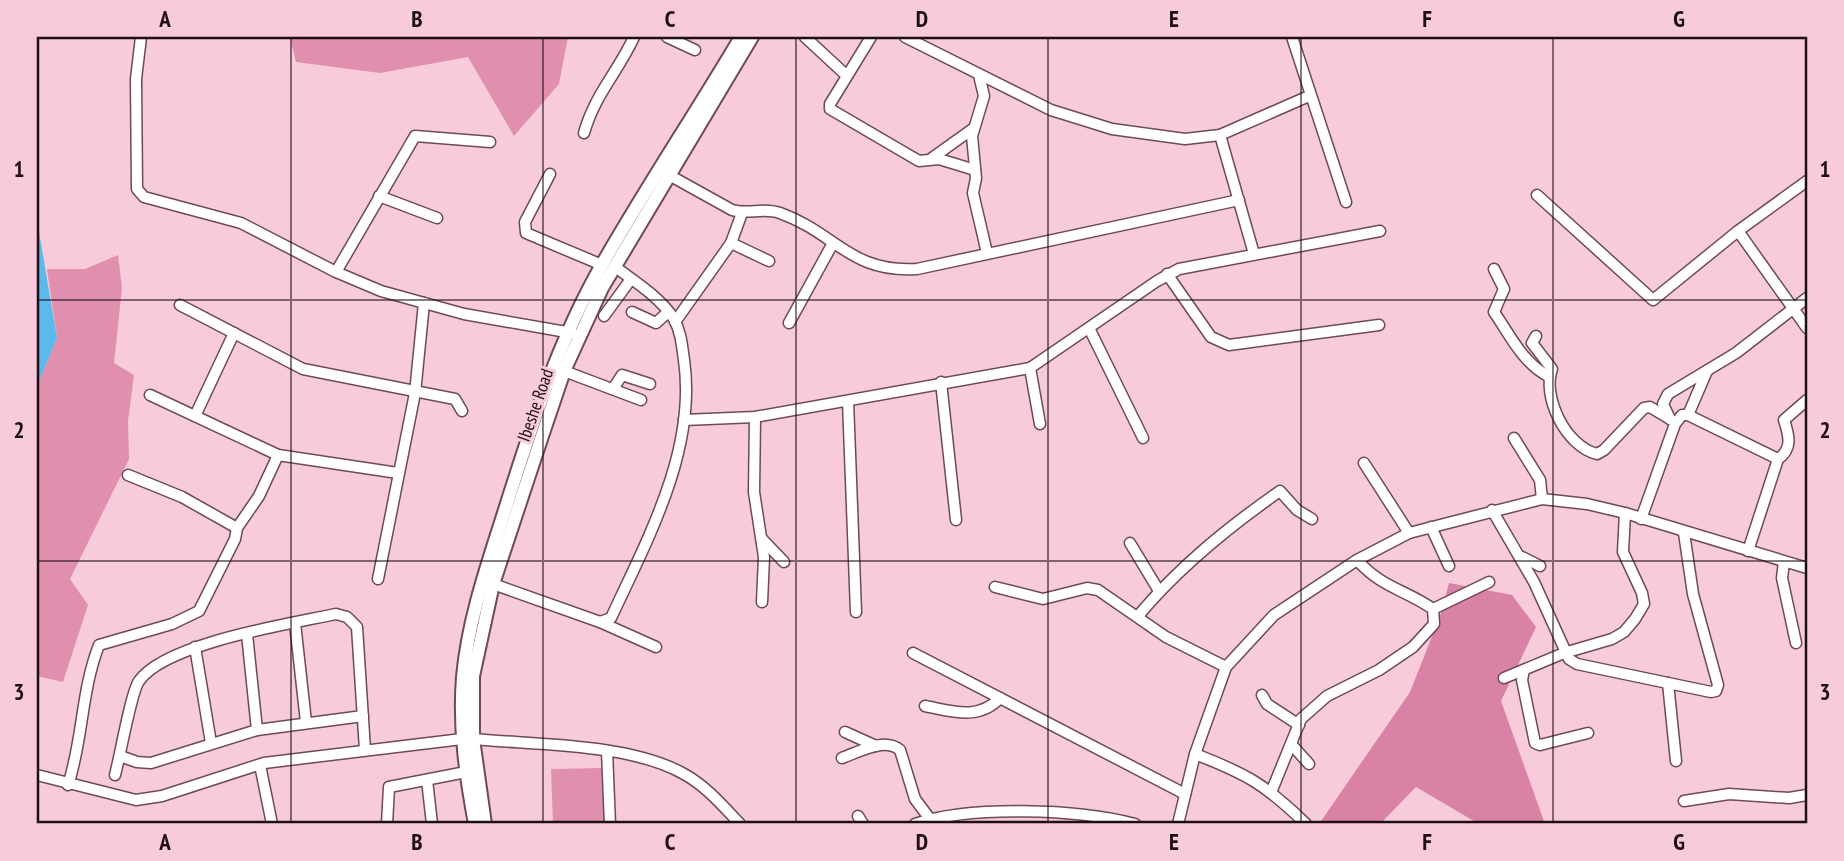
<svg xmlns="http://www.w3.org/2000/svg" width="1844" height="861" viewBox="0 0 1844 861" font-family="'PT Sans Narrow',sans-serif">
<style>
.green{fill:#e08faf}
.forest{fill:#da82a5}
.water{fill:#5bb9ec}
.lines{fill:none;stroke-linecap:round;stroke-linejoin:round}
.minor-casing{stroke:#6e4957;stroke-width:13}
.major-casing{stroke:#6e4957;stroke-width:16}
.minor{stroke:#fff;stroke-width:10}
.major{stroke:#fff;stroke-width:12}
.grid{fill:none;stroke:#1e0f15;stroke-width:2;stroke-opacity:0.55}
.labels{text-anchor:middle;dominant-baseline:central;stroke-width:6;stroke-linejoin:round;paint-order:stroke}
.street-label{font-size:18px;fill:#1e0f15;stroke:#f8cbdb}
.neatline{fill:none;stroke:#1e0f15;stroke-width:2.5}
.grid-label{font-size:23px;text-anchor:middle;font-weight:bold;fill:#1e0f15}
</style>
<rect width="100%" height="100%" fill="#f8cbdb"/>
<g class="green">
<path d="M290,37h278l-9,47 -45,52 -46,-79 -88,16 -84,-11z"/>
<path d="M118,255l4,33 -8,75 20,12 -6,46 1,38 -59,120 18,26 -25,77 -26,-6v-290l20,-48 -10,-69h38z"/>
<path d="M603,768l2,56h-52l-2,-55z"/>
</g>
<path class="forest" d="M1449,583l63,12 24,32 -35,74 44,123h-66l-63,-37 -36,37h-61l91,-132 30,-76z"/>
<path class="water" d="M37,220l20,118 -20,48z"/>
<g class="lines">
<defs>
<g id="minor">
<path d="M141,37l-5,42 1,110 7,8 97,26 95,49 45,19 83,23 108,19"/>
<path d="M667,37l28,13"/>
<path d="M805,37l41,38"/>
<path d="M871,37l-41,67v5l89,52 20,-2 36,11"/>
<path d="M905,37l146,73 61,19 73,10 35,-4 89,-39"/>
<path d="M1292,37l54,165"/>
<path d="M979,75l5,21 -12,40 4,42 -3,15 14,60"/>
<path d="M584,133c11,-39 34,-61 50,-96"/>
<path d="M1220,135l34,119"/>
<path d="M932,158l42,-30"/>
<path d="M550,174l-25,48 1,11 76,32"/>
<path d="M669,175l63,35c16,5 31,-3 48,3 56,20 70,60 137,56l322,-69"/>
<path d="M1537,195l116,105 85,-69 69,-50"/>
<path d="M379,196l58,22"/>
<path d="M1738,231l69,97"/>
<path d="M731,243l38,18"/>
<path d="M1494,269l10,20 -10,23c16,23 28,50 54,64"/>
<path d="M336,272l79,-136 75,6"/>
<path d="M1167,274l44,63 18,8 150,-20"/>
<path d="M180,305l123,64 152,30 7,12"/>
<path d="M632,312l24,11 12,-11"/>
<path d="M604,316l27,-37"/>
<path d="M675,322l56,-79 11,-30"/>
<path d="M789,323l44,-80"/>
<path d="M1089,328l54,110"/>
<path d="M1536,336l-4,7 20,26c-10,27 13,77 45,85l7,-4 40,-42 6,-1 20,12"/>
<path d="M1030,368l10,56"/>
<path d="M564,371l77,29"/>
<path d="M941,382l15,138"/>
<path d="M613,389l9,-14 28,9"/>
<path d="M150,395l128,60 120,18"/>
<path d="M848,401l8,211"/>
<path d="M1688,415l19,-44"/>
<path d="M195,416l39,-83"/>
<path d="M755,417l-1,75 10,65 -2,45"/>
<path d="M1670,419l-7,-15 5,-10 68,-41 71,-55"/>
<path d="M684,420l71,-3 275,-49 127,-87 22,-12 201,-38"/>
<path d="M1514,438l26,42 2,19"/>
<path d="M1364,463l45,70"/>
<path d="M128,475l54,22 55,31"/>
<path d="M1492,510l42,72 35,77 8,5 134,28 5,-1 2,-6 -25,-91 -9,-61"/>
<path d="M1641,519l34,-95 7,-9h6l90,44"/>
<path d="M1431,527l18,39"/>
<path d="M762,539l22,23"/>
<path d="M1130,543l29,48"/>
<path d="M1748,551l30,-92c15,-10 11,-24 6,-39l23,-20"/>
<path d="M1522,557l18,9"/>
<path d="M1784,562l-2,16 14,65"/>
<path d="M378,579l37,-186 9,-90"/>
<path d="M493,584l107,38 56,25"/>
<path d="M995,587l48,12 44,-11 11,2 68,47 60,30"/>
<path d="M1433,609l56,-27"/>
<path d="M1138,616c41,-49 89,-88 142,-125l17,19 15,9"/>
<path d="M600,622l11,-4c36,-78 86,-168 73,-258 -2,-14 -3,-28 -10,-41 -14,-22 -40,-38 -60,-53"/>
<path d="M295,623l11,99"/>
<path d="M247,634l10,96"/>
<path d="M195,647l16,96"/>
<path d="M913,653l272,141"/>
<path d="M1524,670l-2,10 13,63 5,2 48,-12"/>
<path d="M1504,678l60,-25 48,-14 12,-7 11,-13 9,-15 -2,-11 -19,-41 2,-39"/>
<path d="M1668,683l8,78"/>
<path d="M1262,695l5,9 32,21"/>
<path d="M925,706c27,5 53,15 75,-8"/>
<path d="M845,732l31,14"/>
<path d="M473,739c62,6 157,4 211,35 22,12 39,32 56,50"/>
<path d="M1292,745l17,19"/>
<path d="M607,751l3,73"/>
<path d="M1195,754c52,20 71,31 111,70"/>
<path d="M120,756l17,6 14,1 106,-33 106,-14"/>
<path d="M842,758c17,-6 42,-21 58,-8l15,49 15,20"/>
<path d="M260,765l12,59"/>
<path d="M37,775l99,25 26,-4 102,-33 198,-24"/>
<path d="M115,775c5,-18 16,-83 24,-94 26,-38 151,-57 197,-67l11,3 10,10 8,123"/>
<path d="M427,780l5,44"/>
<path d="M68,785c15,-45 13,-94 31,-140l73,-21 27,-13 36,-72 2,-11 22,-32 19,-41"/>
<path d="M1272,790l29,-71 26,-23 52,-26 34,-23 21,-23 -1,-15c-29,-20 -51,-21 -76,-49"/>
<path d="M1684,801l45,-7 60,4 18,-3"/>
<path d="M858,816l5,8"/>
<path d="M387,824l2,-37 77,-15"/>
<path d="M915,824c55,-19 163,-15 220,0"/>
<path d="M1178,824l17,-70 31,-87 48,-52 83,-55 52,-27 133,-34 45,5 38,9 182,55"/>
</g>
<g id="major">
<path d="M475,824c-9,-48 -16,-97 -12,-147 5,-56 24,-111 41,-164 27,-86 54,-172 99,-250 44,-77 93,-150 138,-226"/>
<path d="M485,824l-12,-85v-63l20,-92 47,-142 24,-71 38,-83 150,-251"/>
</g>
</defs>
<use href="#minor" class="minor-casing"/>
<use href="#major" class="major-casing"/>
<use href="#minor" class="minor"/>
<use href="#major" class="major"/>
</g>
<path class="grid" d="M291,37v787M543,37v787M796,37v787M1048,37v787M1301,37v787M1553,37v787M37,300h1770M37,561h1770"/>
<g class="labels">
<g class="street-label">
<text transform="translate(535 405) rotate(-71)">Ibeshe Road</text>
</g>
</g>
<rect width="1844" height="861" fill="none" stroke="#f8cbdb" stroke-width="77"/>
<rect x="38" y="38" width="1768" height="784" class="neatline"/>
<g class="grid-label">
<text x="165" y="27">A</text>
<text x="417" y="27">B</text>
<text x="670" y="27">C</text>
<text x="922" y="27">D</text>
<text x="1174" y="27">E</text>
<text x="1427" y="27">F</text>
<text x="1679" y="27">G</text>
<text x="19" y="177">1</text>
<text x="1825" y="177">1</text>
<text x="19" y="438">2</text>
<text x="1825" y="438">2</text>
<text x="19" y="700">3</text>
<text x="1825" y="700">3</text>
<text x="165" y="850">A</text>
<text x="417" y="850">B</text>
<text x="670" y="850">C</text>
<text x="922" y="850">D</text>
<text x="1174" y="850">E</text>
<text x="1427" y="850">F</text>
<text x="1679" y="850">G</text>
</g>
</svg>
